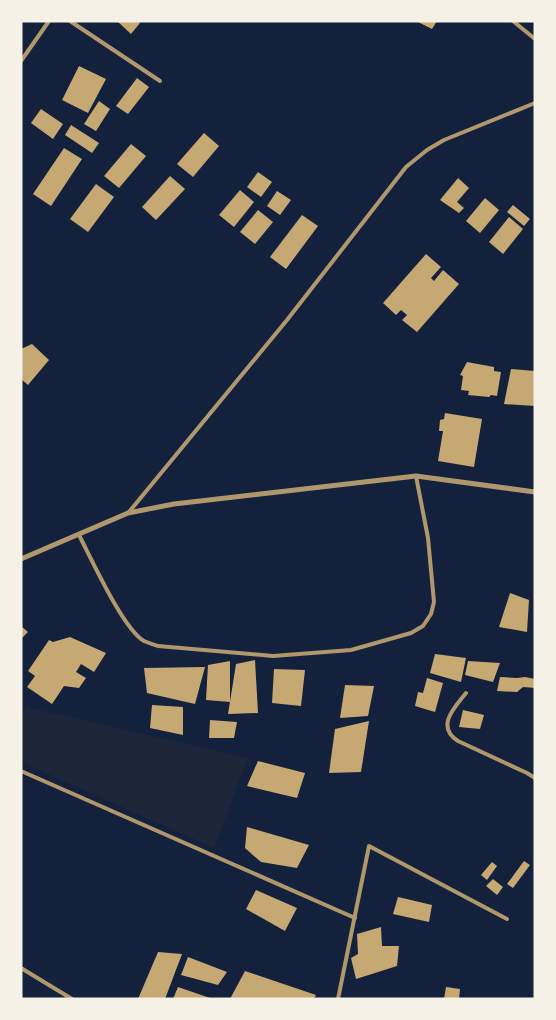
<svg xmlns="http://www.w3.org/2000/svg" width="556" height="1020" viewBox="0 0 556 1020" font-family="Quicksand,sans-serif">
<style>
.green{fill:#1d2539}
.building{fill:#c6a872}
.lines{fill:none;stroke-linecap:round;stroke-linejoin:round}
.minor{stroke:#b1986c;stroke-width:4}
.tertiary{stroke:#b1986c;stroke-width:5}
</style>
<rect width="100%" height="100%" fill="#14213d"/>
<path class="green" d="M26,707l222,51 -34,90 -193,-86v-44z"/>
<g class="building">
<path d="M117,21h20l3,2 -9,11z"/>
<path d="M416,21h21l-5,8z"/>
<path d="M79,66l27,13 -18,34 -26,-13z"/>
<path d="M137,78l12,9 -21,27 -12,-8z"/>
<path d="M99,101l11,8 -14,22 -12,-7z"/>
<path d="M41,109l22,15 -10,15 -22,-16z"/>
<path d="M71,125l28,18 -7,10 -27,-18z"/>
<path d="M204,133l15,13 -26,31 -16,-13z"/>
<path d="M131,144l15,12 -27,32 -15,-12z"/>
<path d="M64,148l18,11 -31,47 -18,-12z"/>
<path d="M258,172l14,10 -11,15 -14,-10z"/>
<path d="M170,176l15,13 -29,31 -14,-13z"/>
<path d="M458,178l11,10 -12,14 7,6 -5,5 -19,-13z"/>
<path d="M96,184l18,13 -26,35 -18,-13z"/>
<path d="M240,190l14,12 -20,25 -15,-12z"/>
<path d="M277,191l14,9 -11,15 -13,-9z"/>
<path d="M485,198l14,12 -19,23 -14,-12z"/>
<path d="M513,205l17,14 -6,7 -17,-14z"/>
<path d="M258,210l15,12 -18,22 -15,-12z"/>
<path d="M302,215l16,11 -32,43 -16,-12z"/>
<path d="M509,217l14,12 -20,25 -14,-12z"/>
<path d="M426,254l15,13 -10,11 3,3 9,-11 16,14 -42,48 -15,-12 5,-5 -6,-5 -5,5 -13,-12z"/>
<path d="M32,344l17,16 -21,25 -7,-6v-30z"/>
<path d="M467,362l27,5v4l7,1 -4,24 -6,-1 -2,2 -21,-2 1,-4 -8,-1 2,-14 -3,-1z"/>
<path d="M511,369l24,2v35l-31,-2z"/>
<path d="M445,413l37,6 -8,48 -36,-6 5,-30h-4l1,-11 4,-1z"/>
<path d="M510,593l19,7 -2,32 -28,-5z"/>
<path d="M21,626l7,6 -7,7z"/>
<path d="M70,637l36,16 -12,19 -13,-8 -5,8 10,6 -7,10 -15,-2 -12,18 -25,-17 8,-11 -7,-5 21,-31 4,2z"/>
<path d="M435,654l31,4 -5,24 -31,-9z"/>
<path d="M255,660l3,53 -30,1 8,-50z"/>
<path d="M230,661v41l-24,-2 2,-35z"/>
<path d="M468,661l32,2 -7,19 -28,-7z"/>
<path d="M205,667l-10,37 -48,-11 -3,-25z"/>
<path d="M274,669l31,1 -4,36 -29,-3z"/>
<path d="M500,677l17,1 8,-1 10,2v9l-12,-1 -6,5 -20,-1z"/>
<path d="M427,678l16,5 -8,29 -20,-6 3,-14 5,1z"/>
<path d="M345,685l29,1 -6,30 -28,2z"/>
<path d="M152,705l31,2v28l-33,-7z"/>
<path d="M463,710l21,5 -4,14 -21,-2z"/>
<path d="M210,720l27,2 -3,16h-25z"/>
<path d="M369,721l-8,51 -32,1 6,-44z"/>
<path d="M258,761l47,12 -8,25 -50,-12z"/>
<path d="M247,827l62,18 -12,23 -36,-6 -16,-14z"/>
<path d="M524,861l6,4 -17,23 -6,-4z"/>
<path d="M492,862l5,4 -10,14 -6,-5z"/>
<path d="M493,879l10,8 -6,8 -11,-9z"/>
<path d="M256,890l41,18 -12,23 -39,-22z"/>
<path d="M398,897l34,8 -3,17 -36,-8z"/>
<path d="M381,927l1,19h17l-2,20 -41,13 -5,-21 7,-4 -1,-20z"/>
<path d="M158,952l24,2 -17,45h-27z"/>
<path d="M188,957l39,15 -9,13 -37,-10z"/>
<path d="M245,971l71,24 -2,4h-84z"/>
<path d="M178,987l32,11v1h-37z"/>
<path d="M446,987l14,2 -1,10h-15z"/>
</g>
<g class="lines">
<g class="minor">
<path d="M70,21l90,60"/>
<path d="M513,21l22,18"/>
<path d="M21,61l28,-40"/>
<path d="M129,512l158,-192 119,-153 21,-17 17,-10 91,-37"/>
<path d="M79,535c12,23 44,94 65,106 4,2 9,3 14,5l115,10 78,-6 60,-17 12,-7 8,-12 3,-12 -6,-64 -12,-62"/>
<path d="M466,693c-11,14 -31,33 -8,48l69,32 8,5"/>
<path d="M21,771l334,147"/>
<path d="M21,968l51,31"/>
<path d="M338,999l31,-153 138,73"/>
</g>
<path class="tertiary" d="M21,559l107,-46 46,-9 242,-28 119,16"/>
</g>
<rect width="556" height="1020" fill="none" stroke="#f6f1e7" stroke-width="45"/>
</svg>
